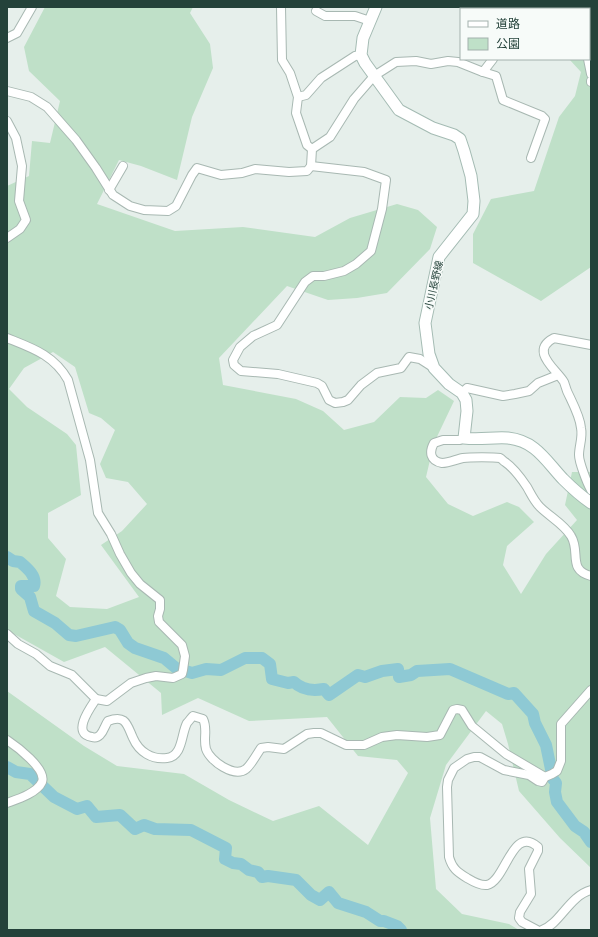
<svg xmlns="http://www.w3.org/2000/svg" width="598" height="937" viewBox="0 0 598 937" font-family="'PT Sans Narrow','Noto Sans JP',sans-serif">
<style>
.green{fill:#bfe0c8;fill-rule:evenodd}
.lines{fill:none;stroke-linecap:round;stroke-linejoin:round}
.river{stroke:#8ec9d4;stroke-width:12}
.minor-casing{stroke:#a8b8b2;stroke-width:10}
.secondary-casing{stroke:#a4bbb3;stroke-width:13}
.minor{stroke:#fff;stroke-width:8}
.secondary{stroke:#fff;stroke-width:11}
.labels{text-anchor:middle;dominant-baseline:central;stroke-width:3;stroke-linejoin:round;paint-order:stroke}
.street-label{font-size:10px;fill:#24423a;stroke:#f7fbf9}
</style>
<rect width="100%" height="100%" fill="#e6efeb"/>
<g class="green">
<path d="M45,7h148l-3,6 20,31 3,24 -21,49 -15,63 -36,-14 -22,-6 -22,44 78,27 68,-4 72,10 35,-19 47,-14 21,6 19,17 -7,22 -43,44 -30,5 -29,2 -41,-14 -68,72 4,27 73,14 27,12 21,19 30,-8 26,-25 26,1 12,-8 16,11 -20,42 -8,34 22,27 25,12 34,-14 12,5 15,15 -27,24 -4,19 18,29 25,-40 31,-34 -12,-15 7,-33h19v396l-31,-30 -41,-47 -11,-47 -6,-20 -16,-13 -40,54 -16,53 6,71 26,25 47,10 10,6h-512v-239l77,55 33,20 67,8 45,26 44,21 46,-15 49,39 40,-72 -11,-13 -39,-4 -31,-39 -78,4 -51,-23 -36,17 -1,-22 -56,-46 -41,15 -57,-32v-444l22,-10 3,-35 18,2 10,-42 -31,-30 -5,-24zM53,352l22,15 14,46 12,5 14,12 -15,34 6,14 22,4 19,22 -25,27 -21,14 38,52 -32,12 -37,-2 -14,-11 10,-37 -18,-21v-25l33,-18 -5,-50 -9,-11 -40,-27 -18,-18 15,-21z"/>
<path d="M562,7h29v260l-50,34 -68,-38v-29l18,-35 43,-8 25,-74 16,-21 6,-24 -12,-13h20v-50h-27z"/>
</g>
<g class="lines">
<g class="river">
<path d="M7,557l6,4 7,1c7,6 17,14 14,24h-13v3l9,8 4,14 21,12 14,12 7,1 39,-9 5,3 8,13 7,5 29,10 12,10 16,5 14,-4 15,1 24,-12h17l8,6 2,15 16,4 6,-1c8,8 19,9 30,7l5,6 29,-20 7,2 17,-6 16,-2 1,8 12,-2 6,-4 33,-2 58,25 6,-1 19,21 2,9 11,22 7,34 3,4 -1,9 2,10 18,24 9,6 7,10"/>
<path d="M7,767l9,5 14,2 24,23 23,12 10,-3 9,11 24,-2 15,14 9,-4 11,4 36,1 35,18 -1,11 8,4 8,1 8,6 9,2 4,5 6,-1 28,4 15,15 9,5 9,-8 9,11 28,9 14,9h4l13,5 4,4"/>
</g>
<defs>
<g id="minor">
<path d="M281,7l1,53 8,13 8,24 -2,16 11,32 5,4"/>
<path d="M491,7l2,2"/>
<path d="M534,7v2"/>
<path d="M316,11l9,5h30l15,5"/>
<path d="M7,38l10,-5 15,-26"/>
<path d="M588,59l3,15"/>
<path d="M483,72l13,4 7,24 39,16 3,3 -14,39"/>
<path d="M591,81v1"/>
<path d="M7,91l24,6 16,10 29,33 20,28 17,27 17,11 14,4 24,1 8,-5 16,-31 5,-7 24,7 21,-2 13,-4 34,3 18,-1 4,-5 1,-17 18,-12 24,-38 20,-23 22,-14 20,-1 15,3 17,-3 10,1 25,10 10,-13"/>
<path d="M298,97l8,-2 15,-17 34,-22 6,-1"/>
<path d="M7,121l9,17 6,28 -3,35 7,19 -6,9 -13,9"/>
<path d="M311,166l53,6 22,8 -4,29 -11,42 -15,13 -12,7 -20,5h-11l-8,6 -28,43 -24,11 -13,11 -7,13 1,5 7,6 37,3 39,9 5,3 7,14 6,3 8,-1 5,-2 13,-15 16,-12 24,-5 8,-11 11,2 14,9"/>
<path d="M109,190l14,-24"/>
<path d="M7,338c25,10 47,17 61,42l22,80 8,53 13,21 9,20 11,19 9,11 20,16v9l-2,7 1,6 23,23 3,11 -2,14 -1,4 -9,4 -17,-2 -10,2 -15,5 -24,18 -11,-2c-6,9 -25,35 -4,38 3,1 6,0 8,-2 4,-4 5,-10 8,-14 18,-7 19,4 25,17 6,14 19,22 34,20 16,-2 14,-24 20,-35 2,-2 4,-5 6,-7l10,3c5,10 0,19 3,30 4,12 28,29 40,20 5,-4 11,-15 15,-21l7,-1 16,2 23,-15 7,-1h7l25,12h18l18,-8 15,-2 30,2 13,-2 13,-25 4,-1 5,1 10,16 34,28 39,23"/>
<path d="M591,345l-37,-7c-25,13 2,31 10,44 1,3 2,6 3,9 5,11 13,25 14,37 2,9 -2,18 -2,27 0,7 8,28 12,35"/>
<path d="M462,393l5,-5 36,8 12,-2 14,-3 9,-8 20,-8"/>
<path d="M464,438l-4,2h-17l-9,3c-5,9 -4,18 8,20 7,0 15,-4 21,-5 7,-1 31,-1 37,0 2,1 3,3 5,4 9,6 16,16 22,25 4,7 7,14 13,20 10,10 24,17 31,29 10,16 -4,34 20,40"/>
<path d="M7,634l11,10 18,10 14,12 22,9 24,24"/>
<path d="M7,740c9,6 40,29 35,42 -5,11 -24,17 -35,21"/>
<path d="M537,930l-15,-8 -3,-4 1,-6 11,-18 -2,-25 9,-18v-4c-26,-23 -32,34 -51,38 -7,1 -15,-4 -20,-7 -10,-6 -15,-10 -18,-21l-2,-70 1,-7 6,-12 13,-9 7,-2h6l24,13 25,5 9,6 4,1 3,-5 7,-3 5,-3 4,-10v-37l30,-34"/>
<path d="M542,930c18,-6 27,-34 49,-40"/>
</g>
<path id="secondary" d="M376,7l-13,31 -2,17 4,8 34,47 34,18 21,7 6,4 4,12 7,25 3,25 -1,13 -34,43 -14,66 4,31 5,14 15,16 13,9 4,7 1,11 -3,27c15,2 29,-1 44,0 28,3 38,23 55,41 9,9 18,17 28,24"/>
</defs>
<use href="#minor" class="minor-casing"/>
<use href="#secondary" class="secondary-casing"/>
<use href="#minor" class="minor"/>
<use href="#secondary" class="secondary"/>
</g>
<g class="labels">
<g class="street-label">
<text transform="translate(434 285) rotate(-77)">小川長野線</text>
</g>
</g>
<rect width="598" height="937" fill="none" stroke="#24423a" stroke-width="16"/>
<rect x="460" y="8" width="130" height="52" fill="#f7fbf9" stroke="#a3b1ad"/>
<rect x="468" y="21" width="20" height="6" fill="#ffffff" stroke="#a3b1ad"/>
<text x="496" y="28" font-size="12" fill="#24423a">道路</text>
<rect x="468" y="38" width="20" height="12" fill="#bfe0c8" stroke="#a3b1ad"/>
<text x="496" y="48" font-size="12" fill="#24423a">公園</text>
</svg>
